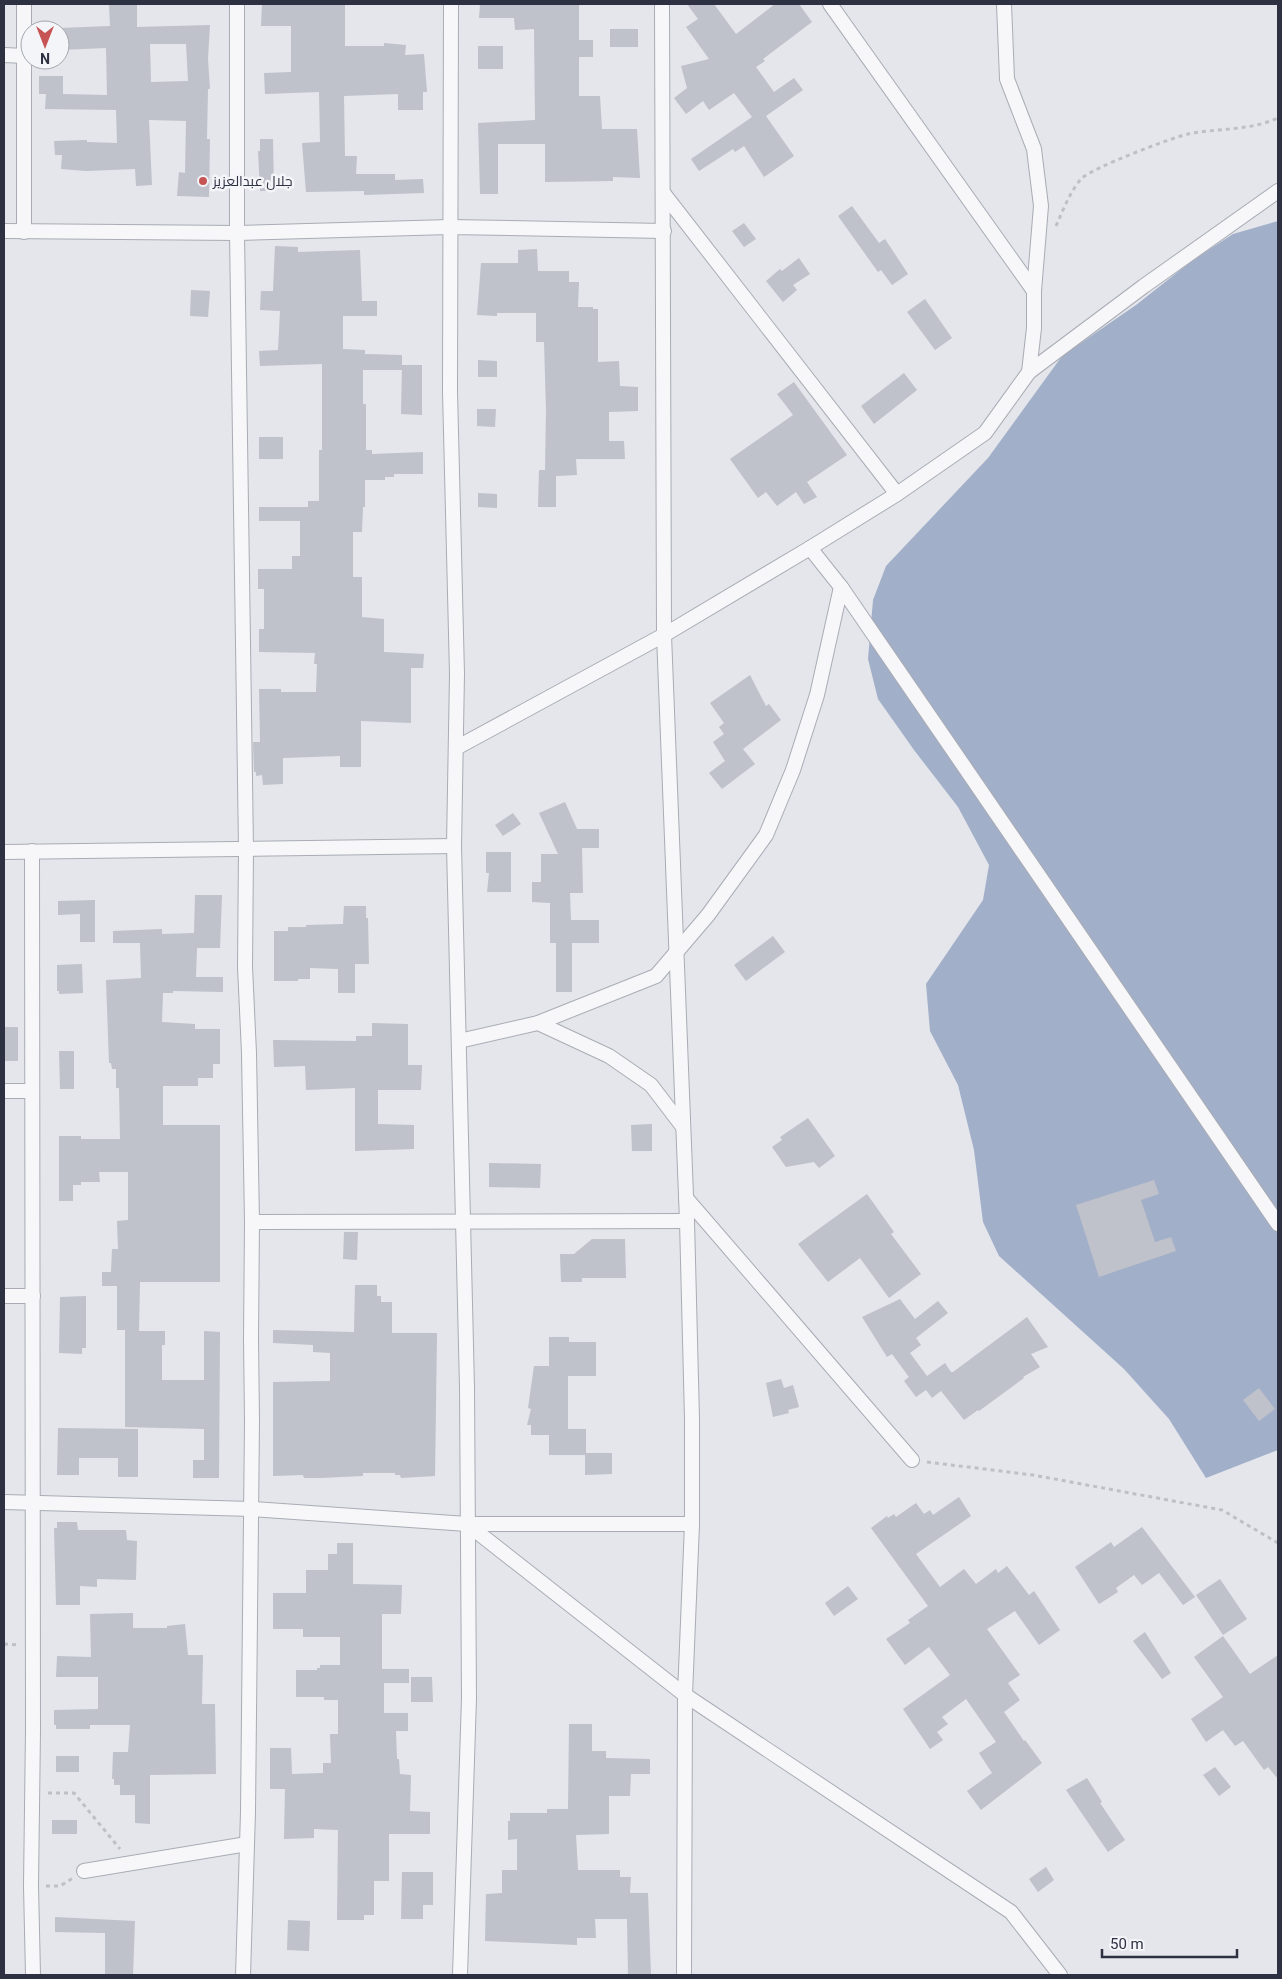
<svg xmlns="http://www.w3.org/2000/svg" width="1282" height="1979" viewBox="0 0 1282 1979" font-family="Roboto,Cairo,sans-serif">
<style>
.water{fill:#a2afc8}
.building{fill:#bfc1cb;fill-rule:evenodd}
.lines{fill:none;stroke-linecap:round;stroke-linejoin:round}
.street-casing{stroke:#a9acb5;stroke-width:16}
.path{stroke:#bec0c6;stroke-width:3;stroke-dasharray:4 4;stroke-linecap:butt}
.street{stroke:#f7f7f9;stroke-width:14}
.poi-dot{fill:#c65454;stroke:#f4f5f8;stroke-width:2}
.labels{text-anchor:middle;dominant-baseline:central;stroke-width:5;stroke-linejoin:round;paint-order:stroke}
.poi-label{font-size:14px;fill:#2d3142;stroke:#f4f5f8;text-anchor:start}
</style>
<rect width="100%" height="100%" fill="#e4e6eb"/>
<path class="water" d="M1278,221v1229l-72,28 -37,-59 -45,-50 -125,-113 -16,-34 -9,-72 -16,-65 -28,-54 -4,-47 57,-84 6,-35 -31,-58 -44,-57 -36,-51 -10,-40 5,-59 13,-34 102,-108 74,-102 74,-51 57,-45 40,-26z"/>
<g class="building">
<path d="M109,4h28v23l73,-2 -2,34 2,30h-2l-1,50h3l-1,58 -32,-1 2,-24 6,1 1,-52 -37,-1 3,65 -16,1 -1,-17 -49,2 -25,-2 1,-14h-7l-1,-14 33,-1v2l30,1 -1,-33 -71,-1 1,-15h-7v-18h24v18l44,1 -1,-47 -46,2v-22l50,-2zM150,44h36l2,37 -37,1z"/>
<path d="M262,4h83v42h39v-3l22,2 -1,10 19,-1 3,38h-4v18h-25v-16l-54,2 1,60h12l-1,18h39v6l28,-1 1,14 -60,2v-4l-58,1 -4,-49 18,-1 -1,-50 -54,2 -1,-21 27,-1v-46h-30z"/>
<path d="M480,4h99v36h14v17h-14v39h21l2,33h35l3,49 -27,-1v4l-68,1v-38h-47v50h-18l-2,-71 57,-3 -1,-91 -19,1 -1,-12h-35z"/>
<path d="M687,4h27l22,30 39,-30h24l13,18 -49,37 2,2 -9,6 18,25 20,-14 9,12 -37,26 28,40 -30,21 -20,-31 -9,6 -2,-3 -34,22 -8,-12 61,-42 -18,-24 -25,17 -6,-9 -17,13 -12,-16 13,-10 -6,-22 28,-7 -23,-32 12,-8z"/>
<rect x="610" y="29" width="28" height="18"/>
<rect x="478" y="46" width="25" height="23"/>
<path d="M260,139h13l1,52h-14l-2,-40h2z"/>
<path d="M852,206l27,37 6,-4 23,35 -16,11 -11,-15 -3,2 -40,-56z"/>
<path d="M744,223l12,16 -12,8 -12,-16z"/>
<path d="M275,246l23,1v5l62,-2 2,51h15v15h-34v33l22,1v4l37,1v15h-39v34h3v46h6v4l51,-2v22h-29v3h-9v3h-20v27h-2l-1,25h-9v45h9v40l22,2v33l40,2 -1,14h-12v55l-50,-2v46h-21v-11l-57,2v26l-20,1 -1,-10 -6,1v-4h-2l-1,-30h7l-1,-53h22v3h35l1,-28h-3l1,-11 -56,-1v-23h5v-40h-6v-20h34v-13h8v-35h-41v-14h49v-6h11v-51h3v-86l-62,2 -1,-15 19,-1 2,-39 -20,-1 1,-19h12z"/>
<path d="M537,249l1,22h31v11h10l-1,25h15v2h5v53l21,-1 1,25 18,1v24l-29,1v29h15l1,18h-49l1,16 -21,1v31h-18l1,-37h6l1,-60 -2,-68h-8v-29h-39v3l-20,-1 4,-52h37v-13z"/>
<path d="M799,258l11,16 -17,11 4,5 -14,12 -17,-21 14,-12 2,2z"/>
<path d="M191,290l19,1 -2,26 -18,-1z"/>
<path d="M925,299l27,39 -17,12 -28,-38z"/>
<path d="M478,360l19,1v16h-19z"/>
<path d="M402,365h20v50l-21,-1z"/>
<path d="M904,373l13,17 -43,34 -13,-18z"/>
<path d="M794,382l53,73 -40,27 10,15 -13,7 -8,-12 -19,14 -11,-14 -8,6 -28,-39 63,-44 -16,-21z"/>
<path d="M477,409h19l-1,18 -18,-1z"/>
<rect x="259" y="437" width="24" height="22"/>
<path d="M478,493l19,1v14l-19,-1z"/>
<path d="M750,675l16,31 3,-2 12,16 -38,29 12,15 -33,25 -13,-16 16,-12 -12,-19 11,-8 -5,-7 5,-4 -14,-20z"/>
<path d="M565,802l12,27h22v19h-17l1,45h-13l1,27h28v23h-27v49h-16v-49h-6v-40l-18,-1v-20h9v-28h17l-19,-41z"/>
<path d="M513,813l8,11 -18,12 -8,-11z"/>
<path d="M486,852h25v40h-24l2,-19h-3z"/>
<path d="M195,895h27l-2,53h-23l-1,29h27v15l-50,-1v2h-10l-1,29 33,2v5h25v35h-7v14h-15v8h-35v39h57v157h-80l-1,49h26v14h-3v35h42v-49l16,1 -1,146h-26v-18h11v-31l-79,-2v-97h-8v-44h-15v-14h9l1,-23h6l-1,-28 11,-1v-48h-29l1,10h-19v3h-8v16h-14v-65h22v3h39l-1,-51h-3v-19h-4l-1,-6h-2l-3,-83 35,-2 -1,-35h-27v-12l49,-2v5l32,-1z"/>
<path d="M95,900v42h-15v-28l-22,1v-14z"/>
<path d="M344,906h22v12h2l1,46h-14v29h-17v-24l-28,-1v11h-12v2h-24v-50h14v-4h18v-2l37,-1z"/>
<path d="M773,936l12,16 -39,29 -12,-16z"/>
<path d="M82,964l1,29 -24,1v-3h-2v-26z"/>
<path d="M372,1023l36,1v41h14l-1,25h-43v34l36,1v24l-59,2v-63l-49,2 -1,-24 -31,1 -1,-27 83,1v-5h16z"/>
<rect x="4" y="1027" width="14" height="34"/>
<path d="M59,1051h15v38h-14z"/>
<path d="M808,1118l27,38 -16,12 -5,-6 -28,5 -14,-20 10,-7 -2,-3z"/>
<path d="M652,1124v27h-20l-1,-26z"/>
<path d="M489,1163l52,1 -1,24 -51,-1z"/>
<path d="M1154,1180l5,14 -18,6 14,42 16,-5 5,14 -77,26 -23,-72z"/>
<path d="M867,1194l27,38 -3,2 30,40 -32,24 -29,-40 -32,24 -30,-38z"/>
<path d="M344,1232h14l-1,28 -14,-1z"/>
<path d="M592,1239h33l1,39h-44v4h-21l-1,-28h14z"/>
<path d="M355,1285h22v11h4v6h11v31h45l-2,143 -34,2 -1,-3h-5v-2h-32v3l-43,2h-16l-1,-3 -30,1v-94l57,-1v-28l-17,-1v-7l-40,-2v-13l81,2z"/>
<path d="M86,1296v52h-4v6l-23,-1 1,-56z"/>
<path d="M900,1299l15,20 23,-18 10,12 -32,25 5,7 -11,8 17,23 18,-13 6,9h2l74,-55 21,30 -17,7 9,13 -17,10 1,1 -45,33 -1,-1 -14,10 -23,-29 -9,7 -6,-8 -10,7 -12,-16 5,-4 -17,-23 -5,3 -25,-40z"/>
<path d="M549,1337h20v5h27v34h-28v53h18v24h26v21l-27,1v-20h-36v-20h-18v-10h-4l4,-16 -3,-1 6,-42h15z"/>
<path d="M781,1379l3,9 9,-3 6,22 -11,3 1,3 -16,4 -7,-34z"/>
<path d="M1259,1388l16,21 -16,12 -16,-21z"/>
<path d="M58,1428l80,1v48h-20v-19h-39v17h-22z"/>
<path d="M959,1497l12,19 -55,38 24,33 24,-18 12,15 20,-15 2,4 9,-7 22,29 5,-4 26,39 -21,15 -24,-34 -28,18 33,46 -12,8 12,17 -16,12 20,29 1,-1 17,23 -61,47 -14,-19 25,-18 -13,-20 17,-11 -30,-43 -24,18 6,7 -11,8 6,8 -13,9 -27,-40 47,-34 -21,-28 -24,18 -19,-26 24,-16 -2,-3 20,-14 -57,-78 16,-12 1,2 6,-4 2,3 20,-14 8,11 6,-4 3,5z"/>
<path d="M57,1522h20l1,8h48l1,10 10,1 -1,39 -39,-1v8l-17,-1v19h-24l-2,-77h3z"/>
<path d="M1142,1527l53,70 -12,8 -24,-32 -17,12 -8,-10 -18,13 2,4 -19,12 -24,-37 36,-25 3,5z"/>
<path d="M337,1543h16v41l49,1 -1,29h-19v55h27v14h-25v30h24v18h-12l1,28h2l1,15 11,1 -1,36 20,1v22h-41v47h-15v34h-10v5h-27l1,-90 -24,-1v9l-30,1 1,-50h-15v-41h21l1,26 31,-1v-10h8l-1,-29h8v-34h-14v-3h-28v-27h21v-2h3v-3h20v-28h-37v-8h-30v-36h33v-23h22v-16h9z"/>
<path d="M1220,1579l27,40 -24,16 -27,-40z"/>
<path d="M848,1586l10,13 -24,17 -9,-13z"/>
<path d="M133,1613v15h34v-2l18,-2 3,31h15l-1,49h13l1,70 -66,1v49l-15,-1v-28h-15v-10h-6v-6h-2l1,-27h15l2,-27h-40v4h-34v-4h-2v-15l44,-1v-32h-42l1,-21 34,1 -1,-43z"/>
<path d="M1145,1632l26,41 -9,6 -29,-38z"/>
<path d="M1223,1636l27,38 28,-19v124l-10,-12 -4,3 -21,-29 -8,5 -12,-16 -17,12 -15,-23 32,-22 -29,-40z"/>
<path d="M411,1677h21l1,25h-22z"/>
<path d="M569,1724h23v27h14v7l44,1v15h-19l-1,22h-21v38l-33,1 2,35h42v7h11l-1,16h18l3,82h-23l-1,-56h-32l1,19h-19v7l-92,-4 1,-47 16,-1v-23h15v-31l-9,1v-19h2v-8h37v-4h21z"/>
<rect x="56" y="1756" width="23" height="16"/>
<path d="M1215,1767l16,20 -12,9 -16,-21z"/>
<path d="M1087,1778l15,24 -2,1 25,37 -17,12 -42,-62z"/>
<rect x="52" y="1820" width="25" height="14"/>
<path d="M1046,1867l8,13 -16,12 -9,-13z"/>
<path d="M402,1872h31v33h-10v14h-22z"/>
<path d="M55,1917l80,4 -2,54h-28v-42l-50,-1z"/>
<path d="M288,1920l22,1 -1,30 -22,-1z"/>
</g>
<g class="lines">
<defs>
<g id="street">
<path d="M237,4v229l9,616 -1,118 4,86 3,169 -1,117 1,82 -4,391 -5,163"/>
<path d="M451,4l-1,387 7,283 -3,172 13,541 2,311 -9,277"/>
<path d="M662,4l2,631 23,586 5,198v105l-7,171 -1,280"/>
<path d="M1004,4l3,75 27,70 7,57 -7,85"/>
<path d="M4,55l21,1"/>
<path d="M664,194l233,300"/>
<path d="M4,231l233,2 213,-6 214,4"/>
<path d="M24,232v-228"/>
<path d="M1029,372l115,-86 134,-95"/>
<path d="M810,548l31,39 437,637"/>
<path d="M456,748l208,-113 146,-87 87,-54 88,-61 44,-61 5,-44v-37l-204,-287"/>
<path d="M32,851l1,879 -2,156 2,89"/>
<path d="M4,852l450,-6"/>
<path d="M538,1023l71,33 42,29 32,42"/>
<path d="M459,1041l79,-18 118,-47 52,-61 58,-80 27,-65 24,-75 24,-108"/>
<path d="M4,1091h28"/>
<path d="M686,1198l226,262"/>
<path d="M252,1222l435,-1"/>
<path d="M4,1296h29"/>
<path d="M4,1502l248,7 215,15h225"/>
<path d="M467,1524l218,171 326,217 49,63"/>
<path d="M84,1871l163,-27"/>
</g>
</defs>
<use href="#street" class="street-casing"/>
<g class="path">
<path d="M1056,226c7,-16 14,-34 25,-47 10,-11 90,-41 107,-45 30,-6 61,-3 90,-16"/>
<path d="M927,1462l106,13 189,35 56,33"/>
<path d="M4,1644l16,1"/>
<path d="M48,1793h26l46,56"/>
<path d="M46,1886h14l13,-8"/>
</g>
<use href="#street" class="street"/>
</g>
<circle class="poi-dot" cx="203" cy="181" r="5"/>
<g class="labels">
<g class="poi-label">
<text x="213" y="181">جلال عبدالعزيز</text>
</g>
</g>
<rect width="1282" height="1979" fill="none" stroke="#2d3142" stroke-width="10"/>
<g transform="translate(45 45) rotate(180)"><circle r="24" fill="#f4f5f8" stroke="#a4a7af"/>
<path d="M0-4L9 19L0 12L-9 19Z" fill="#c65454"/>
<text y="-8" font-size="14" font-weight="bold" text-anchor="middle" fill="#2d3142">N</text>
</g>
<path d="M1102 1949v8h135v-8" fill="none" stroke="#2d3142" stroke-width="2.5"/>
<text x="1110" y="1949" font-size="15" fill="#2d3142" stroke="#f4f5f8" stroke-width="4" paint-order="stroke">50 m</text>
</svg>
